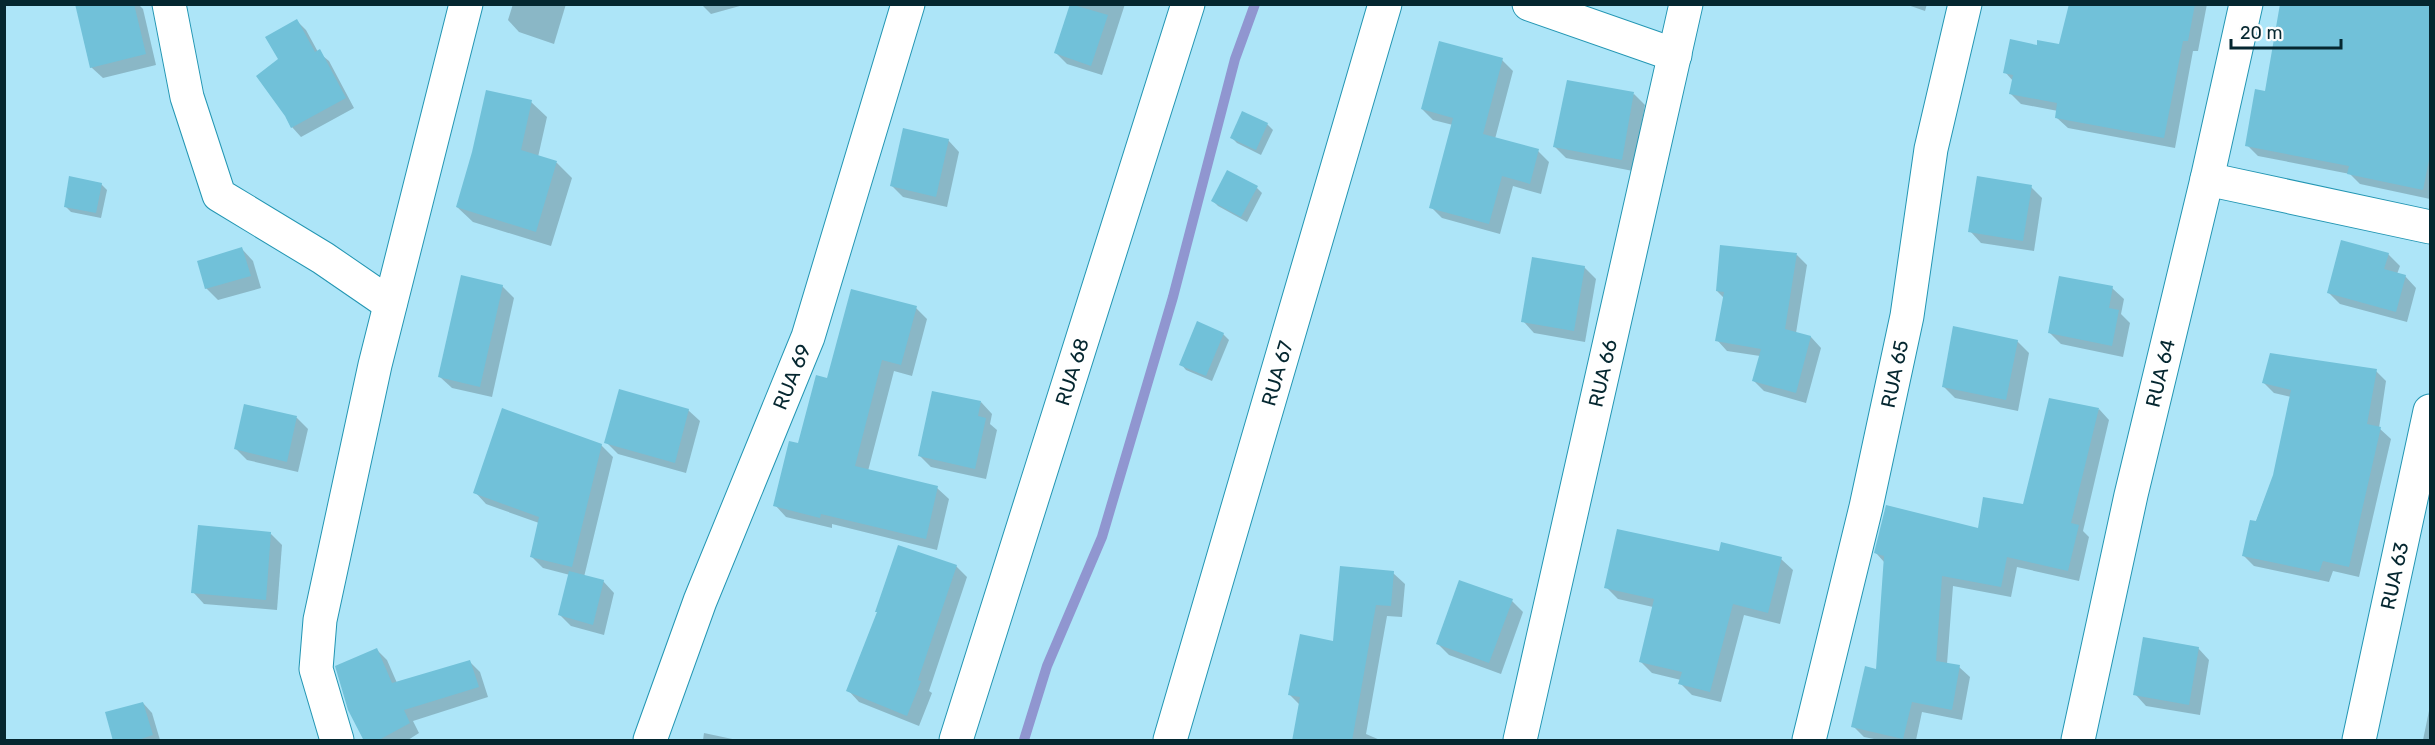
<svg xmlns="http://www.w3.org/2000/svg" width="2435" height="745" viewBox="0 0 2435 745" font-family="Rubik,sans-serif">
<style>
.shadow{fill:#0003}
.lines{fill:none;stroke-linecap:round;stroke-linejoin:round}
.stream{stroke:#9096d0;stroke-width:10}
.building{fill:#71c1d9}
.minor-casing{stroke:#2396b3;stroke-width:35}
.minor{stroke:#fff;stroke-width:33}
.labels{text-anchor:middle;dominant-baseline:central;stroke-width:5;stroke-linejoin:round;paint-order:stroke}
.street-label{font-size:20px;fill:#052730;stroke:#fcfcfc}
</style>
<rect width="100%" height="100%" fill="#ade5f8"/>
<g class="shadow">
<path d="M76,4h62l5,5 13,56 -53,13 -12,-11z"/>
<path d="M513,4h53l-12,40 -35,-12 -11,-12z"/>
<path d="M701,4h46l-36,10z"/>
<path d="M1071,4h54l-23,71 -35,-11 -11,-11z"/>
<path d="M1905,4h22l-2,7z"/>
<path d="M2070,4h137l-9,47h-5l-18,97 -107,-20 -11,-10 1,-7 -37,-7 -11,-11 3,-12 -8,-9 33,-25 22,-1z"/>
<path d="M2291,4h139v195l-70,-15 -10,-10 -92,-18 -11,-11 19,-52z"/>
<path d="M297,21l9,9 12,22 11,9 25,47 -53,29 -9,-10 -6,-12 -6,-55z"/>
<path d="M1502,60l11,11 -18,68 43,12 11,11 -8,32 -28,-8 -13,48 -58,-16 -11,-11 22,-82 -20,-5 -11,-11z"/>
<path d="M1634,94l11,11 -12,66 -67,-13 -11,-11z"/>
<path d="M531,102l16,15 -9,40 19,6 15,15 -21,68 -78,-24 -16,-15z"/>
<path d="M1267,124l6,6 -12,25 -24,-12 -5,-5z"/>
<path d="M948,140l11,12 -12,55 -44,-10 -11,-11z"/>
<path d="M101,184l6,6 -6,28 -30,-6 -6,-6z"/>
<path d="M2031,187l11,11 -8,53 -53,-8 -11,-12z"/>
<path d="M1257,188l5,5 -15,29 -29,-16 -5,-5z"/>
<path d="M242,249l11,12 8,27 -43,12 -12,-12z"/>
<path d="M2388,254l12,12 -3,8 8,2 11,12 -9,34 -67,-18 -11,-11z"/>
<path d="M1797,255l10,10 -11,68 15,4 10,11 -15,55 -42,-12 -11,-11 7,-24 -33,-5 -10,-11 7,-42 -7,-7z"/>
<path d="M1584,267l12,12 -11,63 -51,-9 -11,-12z"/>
<path d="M502,286l12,12 -22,99 -40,-9 -12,-11z"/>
<path d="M2112,288l12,11 -3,15 9,9 -7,34 -62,-13 -12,-12z"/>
<path d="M916,308l11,11 -15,57 -18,-5 -26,100 69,17 12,11 -12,51 -105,-26v4l-46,-11 -11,-12 53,-125z"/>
<path d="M1223,334l6,6 -17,41 -26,-11 -5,-6z"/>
<path d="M2017,341l12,12 -11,58 -63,-13 -12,-12z"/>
<path d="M2376,371l10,10 -7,47 12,11 -32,138 -26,-6 -4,11 -75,-16 -11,-11 31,-80 17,-78 -17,-4 -10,-10z"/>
<path d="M981,402l11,12 -2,10 7,6 -11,49 -55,-12 -11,-11z"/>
<path d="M245,406l52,12 11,11 -10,43 -51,-12 -12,-12z"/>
<path d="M2099,409l10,11 -26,111 6,6 -10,44 -62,-14 -6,30 -58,-11 -6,78 12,3 11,10 -8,43 -40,-8 -6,28h-37l-15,-3 -11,-11 25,-55 7,-108 -9,-10 103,-23 45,-24z"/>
<path d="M688,410l12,11 -14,52 -68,-19 -12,-12z"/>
<path d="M601,445l12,12 -29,120 19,4 11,12 -10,42 -33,-9 -11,-11 10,-40 -27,-7 -12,-12 8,-33 -53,-19 -11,-12z"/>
<path d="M271,534l11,11 -5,65 -73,-6 -11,-12z"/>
<path d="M1720,553l61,6 12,11 -13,54 -36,-9 -23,87 -29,-7 -12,-12 1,-3 -29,-7 -11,-11 12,-55 -35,-8 -12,-12z"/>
<path d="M956,566l11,11 -38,114 3,2 -13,33 -60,-24 -11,-12z"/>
<path d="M1393,573l12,11 -3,33 -15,-1 -21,118 14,6h-86l6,-35 -10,-10z"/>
<path d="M1512,601l11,11 -22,62 -52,-19 -12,-12z"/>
<path d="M2198,648l11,12 -9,55 -54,-9 -11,-12z"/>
<path d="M377,650l10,10 10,23 73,-21 10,10 8,25 -75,24 6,12 -11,7h-42z"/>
<path d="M143,703l9,10 8,27h-45z"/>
<path d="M2430,706v34h-7z"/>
<path d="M704,733l33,7h-34z"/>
</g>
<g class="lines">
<path class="stream" d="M1024,740l23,-74 55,-129 71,-240 62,-238 20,-55"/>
</g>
<g class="building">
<path d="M75,4h59l12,50 -56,14z"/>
<path d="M1070,4l38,11 -17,51 -37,-13z"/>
<path d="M2069,4h126l-7,37h-5l-19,97 -109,-20 2,-15 -48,-9 4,-19 -10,-2 7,-34 27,6v-5l22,4z"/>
<path d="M2280,4h150v151l-7,35 -76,-16 2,-8 -104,-20 10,-57 10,2z"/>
<path d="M297,19l18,33 5,-3 26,49 -55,30 -6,-12 -29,-40 22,-17 -13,-22z"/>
<path d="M1439,41l64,17 -20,76 56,15 -9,35 -28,-8 -13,48 -60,-16 24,-90 -32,-9z"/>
<path d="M1567,80l67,12 -12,68 -69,-13z"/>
<path d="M486,90l46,10 -11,50 36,11 -21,71 -80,-25 16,-55z"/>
<path d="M1242,111l26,12 -12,27 -26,-12z"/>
<path d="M903,128l46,11 -13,58 -46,-11z"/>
<path d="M1227,170l31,16 -17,31 -30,-16z"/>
<path d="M69,176l33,7 -6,30 -32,-6z"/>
<path d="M1977,176l55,9 -9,56 -55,-9z"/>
<path d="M2341,240l48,13 -5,16 22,6 -10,37 -69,-19z"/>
<path d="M1720,245l77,8 -12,76 26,7 -15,57 -44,-12 9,-32 -46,-8 9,-49 -8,-1z"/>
<path d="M242,247l9,29 -46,13 -8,-28z"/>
<path d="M1532,257l53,9 -11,65 -53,-9z"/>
<path d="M461,275l42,10 -23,102 -42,-10z"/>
<path d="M2059,276l54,10 -4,22 10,2 -7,36 -64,-13z"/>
<path d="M851,289l66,17 -16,59 -19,-5 -27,106 83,20 -12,53 -105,-25 -1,4 -47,-12 16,-65 9,2 18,-68 11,3z"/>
<path d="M1197,321l27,12 -18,43 -27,-11z"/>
<path d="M1953,326l65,14 -12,60 -64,-13z"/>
<path d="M2270,353l107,16 -10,55 14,3 -32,140 -26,-6 -4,11 -77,-16 8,-36 6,1 17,-46 18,-85 -29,-7z"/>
<path d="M619,389l70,20 -14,54 -71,-20z"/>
<path d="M932,391l49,10 -3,15 8,2 -11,51 -57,-13z"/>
<path d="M2049,398l50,10 -28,115 8,2 -11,46 -61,-14 -6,30 -59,-11 -6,85 24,4 -8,45 -40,-8 -9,37 -52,-12 14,-61 11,3 8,-113 -10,-3 12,-48 92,23 5,-31 40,7z"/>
<path d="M244,404l53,12 -10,46 -53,-13z"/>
<path d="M502,408l100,36 -30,123 -42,-10 9,-40 -66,-24z"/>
<path d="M198,525l73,7 -5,68 -75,-7z"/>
<path d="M1617,529l102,22 2,-9 61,15 -14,56 -35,-9 -23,88 -32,-8 4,-12 -43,-10 15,-63 -50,-11z"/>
<path d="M898,545l59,20 -39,115 3,1 -14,35 -61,-25 31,-79h-2z"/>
<path d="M1340,566l54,5 -3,35 -15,-1 -24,136h-60l8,-44 -12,-2 12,-61 33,7z"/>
<path d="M569,571l35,9 -11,45 -35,-10z"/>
<path d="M1459,580l54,19 -24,64 -53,-19z"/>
<path d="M2143,637l56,10 -10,58 -56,-10z"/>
<path d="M377,648l15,35 78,-23 9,27 -75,23 6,13 -33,18h-13l-16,-31 -13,-44z"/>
<path d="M143,702l10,33 -18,6h-22l-8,-29z"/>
</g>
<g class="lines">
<defs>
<g id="minor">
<path d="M169,4l18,93 32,98 104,63 67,46"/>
<path d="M1529,4l146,51"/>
<path d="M2207,179l223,48"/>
<path d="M337,740l-21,-71 4,-49 55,-255 91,-361"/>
<path id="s1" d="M650,740l50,-139 108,-264 100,-333"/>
<path id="s2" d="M956,740l232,-736"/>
<path id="s3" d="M1170,740l215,-736"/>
<path id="s4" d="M1520,740l166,-736"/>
<path id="s5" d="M1809,740l57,-233 41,-191 24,-167 34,-145"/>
<path id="s6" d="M2078,740l53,-245 76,-316 39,-175"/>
<path id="s7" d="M2359,740l71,-329"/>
</g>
</defs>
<use href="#minor" class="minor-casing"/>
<use href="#minor" class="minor"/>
</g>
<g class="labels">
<g class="street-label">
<text stroke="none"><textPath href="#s3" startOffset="382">RUA 67</textPath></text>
<text stroke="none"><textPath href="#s6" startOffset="376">RUA 64</textPath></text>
<text stroke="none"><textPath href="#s2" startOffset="386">RUA 68</textPath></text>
<text stroke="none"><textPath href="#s4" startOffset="376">RUA 66</textPath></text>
<text stroke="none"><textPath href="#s5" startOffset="376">RUA 65</textPath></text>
<text stroke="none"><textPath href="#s1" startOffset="390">RUA 69</textPath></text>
<text stroke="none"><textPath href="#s7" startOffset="168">RUA 63</textPath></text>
</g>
</g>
<rect width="2435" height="745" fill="none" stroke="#052730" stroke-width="12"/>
<path d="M2231 39v9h110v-9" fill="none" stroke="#052730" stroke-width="3"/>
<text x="2240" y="39" font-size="18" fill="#052730" stroke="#fcfcfc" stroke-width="4.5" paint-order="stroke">20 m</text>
</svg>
